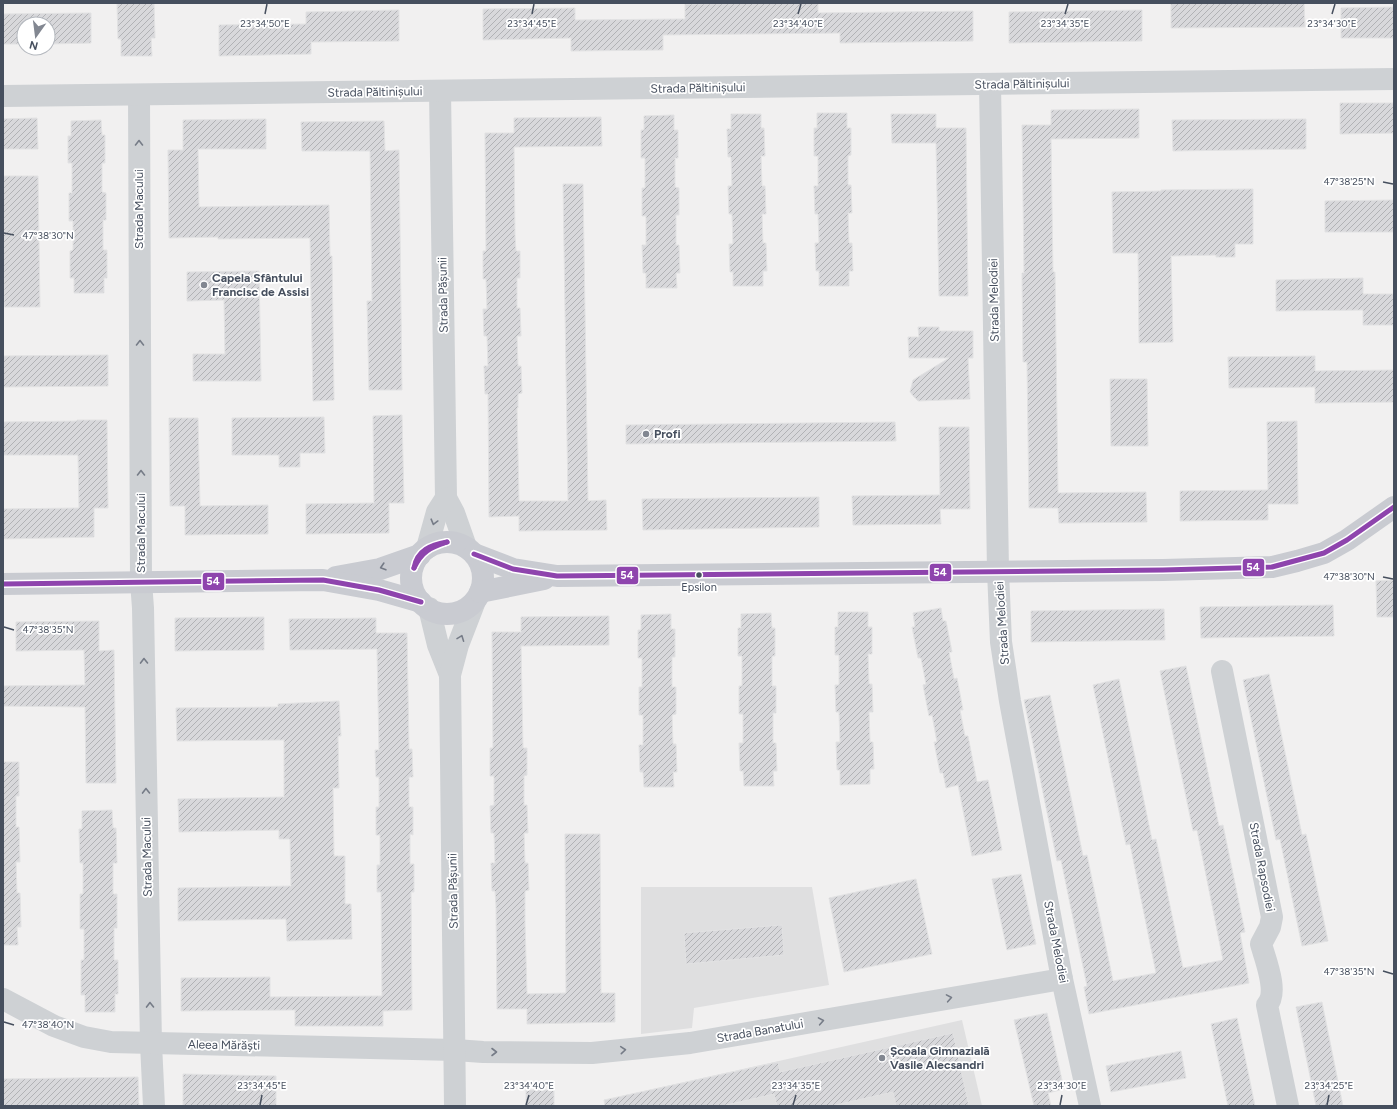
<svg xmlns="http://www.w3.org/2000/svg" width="1397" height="1109" viewBox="0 0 1397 1109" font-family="Figtree,sans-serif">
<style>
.education{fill:#dfdfe0}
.building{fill:url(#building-hatch);stroke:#e2e2e3}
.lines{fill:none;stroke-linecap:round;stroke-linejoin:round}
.minor{stroke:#ced1d4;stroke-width:22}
.major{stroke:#c9cbd1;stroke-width:22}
.bus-1-casing{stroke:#fff;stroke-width:8}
.bus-1{stroke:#8e44ad;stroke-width:5}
.oneway{stroke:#767c87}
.oneway2{stroke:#747a86}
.ticks{fill:none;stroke:#464f5e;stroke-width:1.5}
.poi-dot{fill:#828791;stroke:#fff;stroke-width:1.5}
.bus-dot{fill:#464f5e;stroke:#fff;stroke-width:1.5}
.labels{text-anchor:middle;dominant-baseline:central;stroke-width:3.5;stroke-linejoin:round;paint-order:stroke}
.bus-label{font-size:11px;fill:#464f5e;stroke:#fff}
.street-label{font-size:12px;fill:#464f5e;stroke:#fff}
.poi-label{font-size:12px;font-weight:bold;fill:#464f5e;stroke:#fff;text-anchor:start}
.ticks-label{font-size:10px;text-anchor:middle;fill:#464f5e;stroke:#fff;stroke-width:3.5;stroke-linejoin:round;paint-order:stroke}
.line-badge{stroke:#fff;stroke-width:1.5}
.badge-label{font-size:11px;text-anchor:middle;font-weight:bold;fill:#fff}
</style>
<defs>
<pattern id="building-hatch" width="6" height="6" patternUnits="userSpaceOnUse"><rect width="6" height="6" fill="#d8d8db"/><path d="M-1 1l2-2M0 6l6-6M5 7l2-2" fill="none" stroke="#b1b2b5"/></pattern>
</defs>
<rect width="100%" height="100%" fill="#f1f0f0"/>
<g class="education">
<path d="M641,887h171l17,98 -135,23 -2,20 -51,6z"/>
<path d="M962,1020l20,86h-358l-2,-10z"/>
</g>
<g class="building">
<path d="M121,3h33l1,35h-4l1,18h-31v-17h-3l-1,-35z"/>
<path d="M818,3v10l155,-2v30l-133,2v-10l-177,2v15l-92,1v-13l-88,2v-31l92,-1v12l110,-1v-15z"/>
<path d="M1171,3h133l1,24 -134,1z"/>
<path d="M1394,7v31h-53v-30z"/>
<path d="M399,10v31l-88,1v12l-92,2v-31l87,-1v-12z"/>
<path d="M1142,10v31l-133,2v-31z"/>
<path d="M91,13v30l-43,1v-20h-24v20h-21v-30z"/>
<path d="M1340,103h54v30l-54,1z"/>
<path d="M1139,109v29l-88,1 2,133h2l3,221 88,-1 1,30 -88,1 -1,-15h-29l-2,-146h-4l-1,-89h2l-2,-148h29v-15z"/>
<path d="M817,113h30v15h4v27l-3,1v29h3l1,28h-4l1,30h3l1,28h-4v15h-30v-15h-3l-1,-28h4l-1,-29h-3l-1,-28h4v-30h-4v-28h3z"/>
<path d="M731,114h30v14h3l1,28h-4l1,30h3l1,28h-4l1,29h3l1,28h-4v15h-30v-14h-3l-1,-28h4l-1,-30h-3l-1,-28h4l-1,-29h-3l-1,-28h4z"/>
<path d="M891,114h45v14h30l2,168h-29l-3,-153h-44z"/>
<path d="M674,115v15h4v28h-3v29l4,1v27h-3v30h3l1,28h-4l1,15h-31v-15h-3l-1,-28h4v-29h-4v-28h3v-30h-4v-28h3v-14z"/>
<path d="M601,117l1,29 -88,1 1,89 1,15h4v27h-3v30h3l1,28h-4l1,30h3l1,27 -4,1v14h-1l2,93h49l-5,-317h20l5,317 18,-1 1,30 -88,1v-15l-30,1 -1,-123h-3l-1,-28h4l-1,-30h-3l-1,-27h4l-1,-30h-3v-28h3l-1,-118h29v-15z"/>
<path d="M37,118l1,31h-35v-30z"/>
<path d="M266,119v30h-68l1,58 130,-2 1,51h2l2,144 -21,1 -3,-163 -92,1v-2l-49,1 -1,-88h15v-30z"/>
<path d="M1306,119v30l-133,2 -1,-31z"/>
<path d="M101,120l1,15h3v28h-3v29l4,1v27h-3v30h4v28h-3v15h-30v-15h-4v-27l3,-1v-29h-4v-28h3v-30h-4v-27h3v-15z"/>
<path d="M384,121l1,30 14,-1 3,240h-33l-2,-89h5l-2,-150h-68l-1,-29z"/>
<path d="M3,176h35l2,131h-36z"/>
<path d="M1253,189v55h-18v13h-19v-2l-45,1 2,86 -34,1 -1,-90h-25l-1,-61 49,-1v-1z"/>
<path d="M1394,200v32h-69v-31z"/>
<path d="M259,271l2,110h-68v-27h32l-1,-54 -37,1v-29z"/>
<path d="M1363,278v16h31v31h-31v-15l-87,1v-31z"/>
<path d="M918,327h21v4h34v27h-5l2,41 -52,2 -4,-4 -4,-5 3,-12 36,-22h-40l-1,-21h11z"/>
<path d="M108,355v31l-105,1v-31z"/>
<path d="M1315,356v15l79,-1v32l-79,1v-16l-86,1 -1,-31z"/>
<path d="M1110,379h37l1,67h-37z"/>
<path d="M402,415l2,88h-15v30l-83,1v-30l68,-1 -1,-87z"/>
<path d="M324,417l1,36h-25v14h-21v-12h-47v-37z"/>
<path d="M169,418h29l2,88 68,-1v29l-83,1v-29h-15z"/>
<path d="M77,420h30l1,88h-14v29l-91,2v-30l76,-1 -1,-53h-75v-33l74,-1z"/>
<path d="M1297,421l1,83h-30v16l-88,1v-30l88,-1 -1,-68z"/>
<path d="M895,422l1,19 -270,3v-19z"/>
<path d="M939,427h30l1,82h-30l1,15 -88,1 -1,-29 88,-1z"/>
<path d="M819,497v30l-176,3 -1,-31z"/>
<path d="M1394,580v37h-17l-1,-36z"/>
<path d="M1333,605l1,31 -133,2 -1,-31z"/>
<path d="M941,608l2,13h3l6,31h-3l5,27 3,-1 6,32h-3l5,26h3l9,46 11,-2 14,70 -30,6 -14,-71 -12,3 -3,-15h-3l-6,-31h3l-5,-27 -3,1 -6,-31 3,-1 -5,-26h-3l-6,-31h3l-2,-14z"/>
<path d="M1164,609l1,31 -134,2v-31z"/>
<path d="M838,612h30v15h4v27h-4l1,30h3l1,28h-4l1,30h3l1,27h-4v15l-30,1v-15h-3l-1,-28h4l-1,-30h-3l-1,-27h4v-30h-4v-28h3z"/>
<path d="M771,613l1,15h3v28h-3v30h4v27h-3v30h3l1,28h-4l1,15h-30l-1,-15h-3l-1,-28h4v-29h-4v-28h3v-30h-4v-28h3v-14z"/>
<path d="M671,614v15h4v28h-3v30h4v27l-4,1 1,29h3l1,28h-4l1,15h-30l-1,-15h-3l-1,-27h4v-30h-4v-28h3v-29h-4v-28h3v-15z"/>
<path d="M609,616v29l-88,1 2,102h4v27l-3,1v29h3l1,28h-4l1,30h3l1,27 -4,1v32l2,71 39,-1 -1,-159h35l1,159h14v29l-88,2v-15h-30l-1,-103 -1,-15h-3l-1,-28h4l-1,-30h-3l-1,-27 4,-1v-29h-4v-28h3l-1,-116h29v-15z"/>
<path d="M264,617v33l-89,1v-33z"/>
<path d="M376,618v15h31l2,116h3l1,28h-4v30h4v28l-3,-1v30h4v28h-3l1,118 -29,1v15h-88v-16l-114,1v-33l89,-1v20l112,-1 -1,-104h-4v-27h3v-30h-4v-28h3v-30h-3l-1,-27h4l-2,-101 -87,1 -1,-31z"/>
<path d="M99,621v30l15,-1 2,133h-30l-1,-76 -82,-1v-20l82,-1 -1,-35 -68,1v-29z"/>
<path d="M1186,666l33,160 4,-1 22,107 -5,1 9,50 -160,31 -5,-27 3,-1 -26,-126 -4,1 -33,-161 26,-5 33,161 4,-1 26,126 43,-8 -26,-129 -4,1 -33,-160 26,-6 33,161 4,-1 27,129 40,-8 -26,-130 -4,1 -33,-160z"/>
<path d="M1269,674l33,161 4,-1 22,107 -26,5 -22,-107 -4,1 -33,-160z"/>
<path d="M339,701l2,35h-3l1,52h-6l1,68h11v48h6l1,35 -65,2 -1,-22 -108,2v-33l113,-2 -1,-47h-11v-9l-100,2 -1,-33 106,-2v-57l-107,1 -1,-33 102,-1v-3z"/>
<path d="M3,762h16v34h-3v31h3l1,35h-4l1,31h3l1,34h-4l1,18h-15z"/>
<path d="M112,810l1,18h3l1,35h-4v31h4v34h-3v32h4v34h-3v18h-30v-17h-4v-35h3v-31h-4v-35h3v-31h-3l-1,-34h3v-18z"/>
<path d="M1021,874l15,70 -29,6 -15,-71z"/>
<path d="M916,879l16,75 -88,18 -15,-74z"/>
<path d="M782,925l2,30 -98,9 -2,-31z"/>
<path d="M1322,1002l21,104h-27l-20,-99z"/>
<path d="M1047,1013l17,76 -16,4 3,13h-17l-20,-86z"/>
<path d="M1237,1018l18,88h-27l-17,-82z"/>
<path d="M953,1033l16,73h-73l-3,-14 -62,14h-54l-3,-12 -52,12h-117l-1,-6 174,-38 2,10z"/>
<path d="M1181,1051l5,27 -75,14 -5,-26z"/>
<path d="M183,1074l93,2v30h-93z"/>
<path d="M138,1077l1,29h-136v-27z"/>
<rect x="526" y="1090" width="28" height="16"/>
</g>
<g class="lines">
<g class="minor">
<path d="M990,84l8,487 3,71 9,59 52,278 28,127"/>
<path d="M440,91l6,407 8,15 12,34"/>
<path d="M139,95l2,487 2,26 8,436 3,62"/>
<path d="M3,96l1391,-17"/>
<path d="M427,548l10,-36 9,-14"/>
<path d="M429,608l9,37 12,30"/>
<path d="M1222,671l50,246 -2,10 -9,17c4,15 18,48 6,61l21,101"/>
<path d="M3,999l51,27 30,11 27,5 344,8 28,2 109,1 98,-10 372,-64"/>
<path d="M455,1106l-5,-431 8,-30 17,-44"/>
</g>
<g class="major">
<circle cx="447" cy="578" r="36"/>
<path d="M474,554l39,15 44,7 606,-6 109,-3 25,-6 27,-8 23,-13 47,-33"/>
<path d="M336,577l44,-8 40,-14"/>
<path d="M3,584l320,-4 56,10 42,12"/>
<path d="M480,592l64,-13"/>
</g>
<defs>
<g id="bus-1">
<path d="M474,554l39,15 44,7 606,-6 109,-3 52,-14 23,-13 47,-33"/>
<path d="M414,568c3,-18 17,-23 33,-26"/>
<path d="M414,568c8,-17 16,-20 33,-26"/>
<path d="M3,584l320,-4 56,10 42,12"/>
</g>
</defs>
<use href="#bus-1" class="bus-1-casing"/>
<use href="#bus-1" class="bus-1"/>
</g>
<defs><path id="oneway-chevron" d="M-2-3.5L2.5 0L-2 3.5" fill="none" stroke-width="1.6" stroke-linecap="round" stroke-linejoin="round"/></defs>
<g class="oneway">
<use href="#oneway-chevron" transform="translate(139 143) rotate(-90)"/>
<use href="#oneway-chevron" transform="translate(140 343) rotate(-90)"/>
<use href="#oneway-chevron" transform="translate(141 473) rotate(-90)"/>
<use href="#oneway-chevron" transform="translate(434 522) rotate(105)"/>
<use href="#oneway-chevron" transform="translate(461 638) rotate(-69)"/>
<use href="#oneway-chevron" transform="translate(144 661) rotate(-91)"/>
<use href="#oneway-chevron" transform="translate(146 791) rotate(-91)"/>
<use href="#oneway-chevron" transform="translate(949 998) rotate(-10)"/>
<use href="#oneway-chevron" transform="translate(150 1005) rotate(-91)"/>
<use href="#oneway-chevron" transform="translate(821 1021) rotate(-10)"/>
<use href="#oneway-chevron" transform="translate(623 1050) rotate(-5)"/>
<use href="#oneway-chevron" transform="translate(494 1052)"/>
</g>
<use class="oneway2" href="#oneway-chevron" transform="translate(383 567) rotate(163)"/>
<path class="ticks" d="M265,14l2,-10M532,14l2,-10M798,14l3,-10M1065,14l3,-10M1332,14l3,-10M1383,182l10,2M4,233l10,2M1383,577l10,2M4,627l10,3M1383,971l10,3M4,1022l10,3M260,1105l2,-10M526,1105l3,-10M793,1105l3,-10M1060,1105l2,-10M1327,1105l2,-10"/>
<g class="poi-dot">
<circle cx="204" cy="285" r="4"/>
<circle cx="646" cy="434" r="4"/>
<circle cx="882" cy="1058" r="4"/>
</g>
<circle class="bus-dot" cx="699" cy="575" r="3.5"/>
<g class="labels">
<g class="bus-label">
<text x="699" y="587">Epsilon</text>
</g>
<g class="street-label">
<text transform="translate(1022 84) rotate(-1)">Strada Păltinișului</text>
<text transform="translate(698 88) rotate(-1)">Strada Păltinișului</text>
<text transform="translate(375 92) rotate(-1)">Strada Păltinișului</text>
<text transform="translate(139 209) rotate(-90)">Strada Macului</text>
<text transform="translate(443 295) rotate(-91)">Strada Pășunii</text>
<text transform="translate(994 300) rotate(-91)">Strada Melodiei</text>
<text transform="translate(141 533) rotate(-90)">Strada Macului</text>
<text transform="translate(1002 623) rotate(-94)">Strada Melodiei</text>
<text transform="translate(147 857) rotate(-91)">Strada Macului</text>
<text transform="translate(1262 867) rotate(79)">Strada Rapsodiei</text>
<text transform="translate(453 891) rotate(-91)">Strada Pășunii</text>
<text transform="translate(1056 942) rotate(79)">Strada Melodiei</text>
<text transform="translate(760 1031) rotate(-10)">Strada Banatului</text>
<text transform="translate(224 1045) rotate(1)">Aleea Mărăști</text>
</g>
<g class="poi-label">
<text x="212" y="278">Capela Sfântului<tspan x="212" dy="14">Francisc de Assisi</tspan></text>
<text x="654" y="434">Profi</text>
<text x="890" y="1051">Școala Gimnazială<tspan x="890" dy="14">Vasile Alecsandri</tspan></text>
</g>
</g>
<g class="ticks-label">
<text x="265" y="27">23°34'50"E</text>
<text x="532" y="27">23°34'45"E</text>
<text x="798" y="27">23°34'40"E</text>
<text x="1065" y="27">23°34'35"E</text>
<text x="1332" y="27">23°34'30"E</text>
<text x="1349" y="185">47°38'25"N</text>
<text x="48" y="239">47°38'30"N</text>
<text x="1349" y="580">47°38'30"N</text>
<text x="48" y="633">47°38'35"N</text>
<text x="1349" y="975">47°38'35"N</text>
<text x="48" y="1028">47°38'40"N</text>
<text x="262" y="1089">23°34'45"E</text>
<text x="529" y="1089">23°34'40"E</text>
<text x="796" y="1089">23°34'35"E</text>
<text x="1062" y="1089">23°34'30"E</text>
<text x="1329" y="1089">23°34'25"E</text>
</g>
<g class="line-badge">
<rect x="1242" y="558" width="23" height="19" rx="4" fill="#8e44ad"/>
<rect x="929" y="563" width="23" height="19" rx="4" fill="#8e44ad"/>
<rect x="616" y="566" width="23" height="19" rx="4" fill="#8e44ad"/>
<rect x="202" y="572" width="23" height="19" rx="4" fill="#8e44ad"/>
</g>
<g class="badge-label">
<text x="1253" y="571">54</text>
<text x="940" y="576">54</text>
<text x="627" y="579">54</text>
<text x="213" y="585">54</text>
</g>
<rect width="1397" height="1109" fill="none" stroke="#464f5e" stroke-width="8"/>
<g transform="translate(36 36) rotate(194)"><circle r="19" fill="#ffffff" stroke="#b5b9bf"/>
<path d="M0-3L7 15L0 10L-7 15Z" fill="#828791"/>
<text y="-6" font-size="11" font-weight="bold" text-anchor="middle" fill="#464f5e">N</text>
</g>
</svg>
